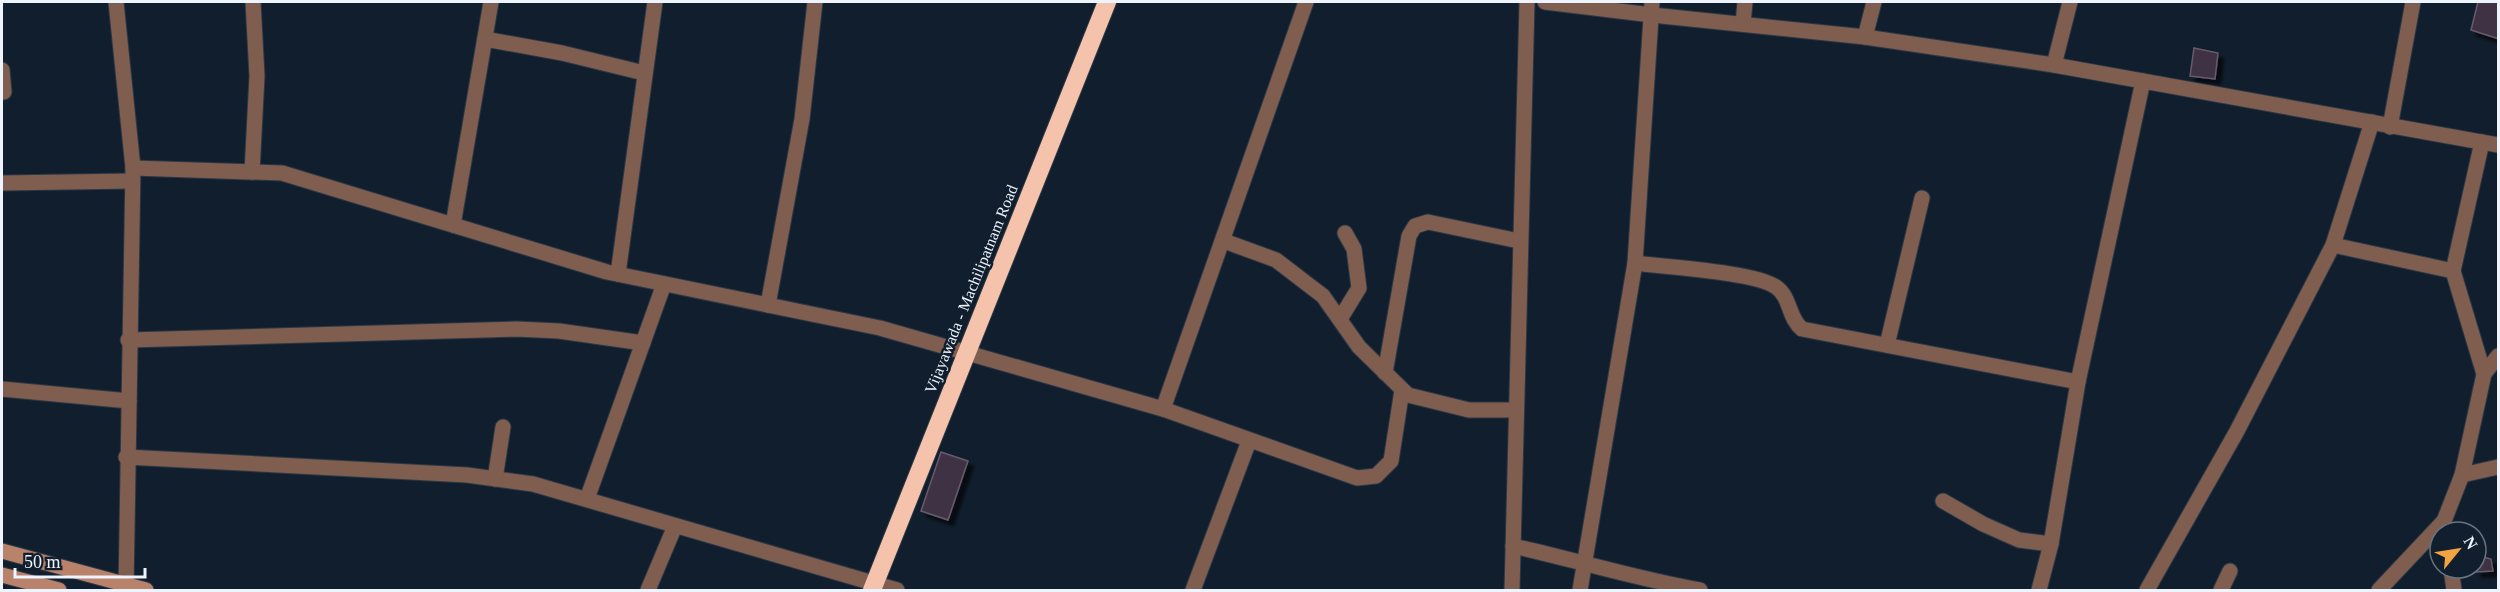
<svg xmlns="http://www.w3.org/2000/svg" width="2500" height="592" viewBox="0 0 2500 592" font-family="Georgia,serif">
<style>
.building{fill:#403344;stroke:#685a6c;stroke-width:1.5;filter:url(#shadow)}
.lines{fill:none;stroke-linecap:round;stroke-linejoin:round}
.street-casing{stroke:#2b3846;stroke-width:17}
.secondary-casing{stroke:#2b3846;stroke-width:17}
.highway-casing{stroke:#2b3846;stroke-width:20}
.street{stroke:#7f5d4f;stroke-width:15}
.secondary{stroke:#b8826b;stroke-width:15}
.highway{stroke:#f5c2ac;stroke-width:18}
.labels{text-anchor:middle;dominant-baseline:central;stroke-width:5;stroke-linejoin:round;paint-order:stroke}
.street-label{font-size:16px;fill:#edf4fd;stroke:#111e2d}
</style>
<defs>
<filter id="shadow"><feDropShadow dx="5.5" dy="5.5" stdDeviation="1.5" flood-color="#0009"/></filter>
</defs>
<rect width="100%" height="100%" fill="#111e2d"/>
<g class="building">
<path d="M2478,2h21v37l-28,-9z"/>
<path d="M2194,48l24,5 -3,26 -25,-3z"/>
<path d="M941,452l27,9 -20,59 -27,-9z"/>
<path d="M2476,555l15,4 2,12 -17,1z"/>
</g>
<g class="lines">
<defs>
<g id="street">
<path d="M116,2l17,166 -7,422"/>
<path d="M1306,2l-143,407 194,69 19,-2 15,-15 11,-71"/>
<path d="M1545,2l107,13 213,22 189,28 444,80"/>
<path d="M1743,24l2,-22"/>
<path d="M1865,37l9,-35"/>
<path d="M485,39l77,14 82,20"/>
<path d="M2054,65l16,-63"/>
<path d="M2,70l2,22"/>
<path d="M2390,127l23,-125"/>
<path d="M133,168l149,5 325,99 273,56 283,81"/>
<path d="M252,172l5,-96 -4,-74"/>
<path d="M2,183l130,-2"/>
<path d="M453,225l38,-223"/>
<path d="M1224,241l52,19 47,36 36,51 49,48 61,15h47"/>
<path d="M2333,245l39,-123"/>
<path d="M1635,263c30,4 121,9 141,24 15,10 12,31 26,42l276,53"/>
<path d="M2453,271l29,-129"/>
<path d="M618,274l37,-272"/>
<path d="M768,305l34,-186 13,-117"/>
<path d="M1340,319l19,-31 -5,-39 -9,-16"/>
<path d="M128,340l389,-11 42,2 84,12"/>
<path d="M1887,345l35,-147"/>
<path d="M1385,373l24,-137 6,-10 13,-4 91,19"/>
<path d="M2,389l127,12"/>
<path d="M126,457l341,18 66,9 364,106"/>
<path d="M2462,475l36,-8"/>
<path d="M495,479l8,-52"/>
<path d="M587,499l77,-215"/>
<path d="M1943,501l40,23 36,16 32,4"/>
<path d="M2446,532l-2,-11 18,-46 22,-101 14,-18"/>
<path d="M1513,546c63,14 124,33 187,44"/>
<path d="M2451,568l3,22"/>
<path d="M648,590l27,-64"/>
<path d="M1193,590l56,-149"/>
<path d="M1512,590l15,-588"/>
<path d="M1580,590l55,-327 17,-261"/>
<path d="M2039,590l12,-46 27,-162 65,-301"/>
<path d="M2147,590l90,-159 96,-186 120,26 31,103"/>
<path d="M2221,590l9,-19"/>
<path d="M2379,590l65,-69"/>
</g>
<g id="secondary">
<path d="M2,551l144,39"/>
<path d="M2,575l57,15"/>
</g>
<path id="highway" d="M872,590l235,-588"/>
</defs>
<use href="#street" class="street-casing"/>
<use href="#secondary" class="secondary-casing"/>
<use href="#highway" class="highway-casing"/>
<use href="#street" class="street"/>
<use href="#secondary" class="secondary"/>
<use href="#highway" class="highway"/>
</g>
<g class="labels">
<g class="street-label">
<text transform="translate(971 289) rotate(-68)">Vijayawada - Machilipatnam Road</text>
</g>
</g>
<rect width="2500" height="592" fill="none" stroke="#edf4fd" stroke-width="6"/>
<g transform="translate(2458 550) rotate(60)"><circle r="28" fill="#111e2d" stroke="#697480" stroke-width="1.5"/>
<path d="M0-4.5L10 22L0 15L-10 22Z" fill="#f3a442"/>
<text y="-9" font-size="16" font-weight="bold" text-anchor="middle" fill="#edf4fd">N</text>
</g>
<path d="M15 568v9h130v-9" fill="none" stroke="#edf4fd" stroke-width="3"/>
<text x="24" y="568" font-size="18" fill="#edf4fd" stroke="#111e2d" stroke-width="4.5" paint-order="stroke">50 m</text>
</svg>
